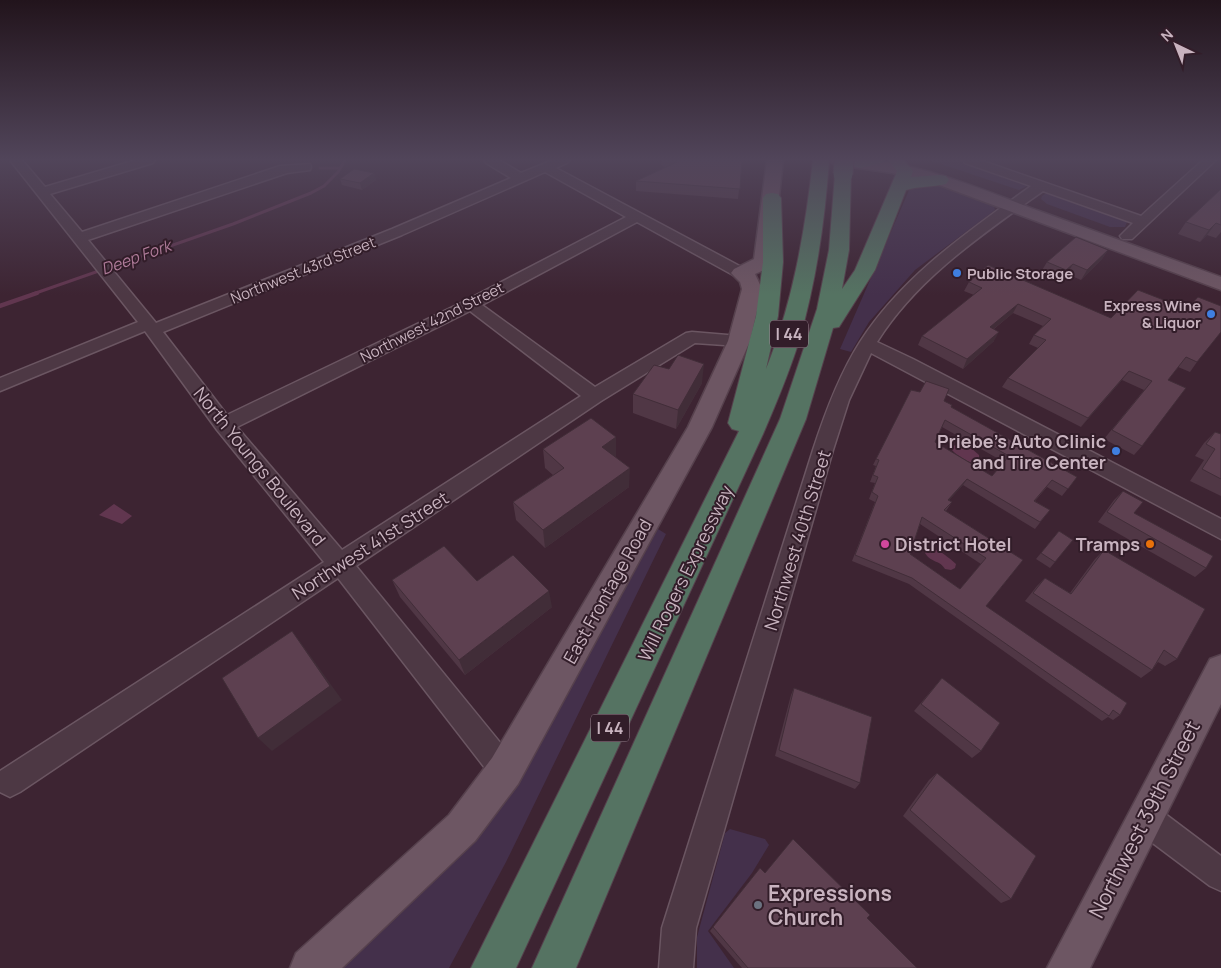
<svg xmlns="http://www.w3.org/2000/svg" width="1221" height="968" viewBox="0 0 1221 968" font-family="Manrope,sans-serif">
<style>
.green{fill:#44304b}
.water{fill:#61364f}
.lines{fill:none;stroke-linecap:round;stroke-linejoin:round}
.stream-far1{stroke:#61364f;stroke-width:3}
.stream{stroke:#61364f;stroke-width:4.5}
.minor-casing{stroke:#6b5662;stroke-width:3}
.major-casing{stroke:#56414d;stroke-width:3}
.highway-casing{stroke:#55404c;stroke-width:2}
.minor{fill:#4d3844;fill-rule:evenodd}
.major{fill:#6d5663;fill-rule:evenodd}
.highway{fill:#557362;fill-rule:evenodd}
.highway-bridge-casing{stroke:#55404c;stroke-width:21;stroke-linecap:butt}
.highway-bridge{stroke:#557362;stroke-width:19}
.wall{fill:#503745;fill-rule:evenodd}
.shaded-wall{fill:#412d38}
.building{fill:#5d4050;stroke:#412d38;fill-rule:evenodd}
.shop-dot{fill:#3f7fe0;stroke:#321d29;stroke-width:2}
.hotel-dot{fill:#d1479c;stroke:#321d29;stroke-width:2}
.food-dot{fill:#e8710a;stroke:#321d29;stroke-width:2}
.worship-dot{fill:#6b7280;stroke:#321d29;stroke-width:2}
.labels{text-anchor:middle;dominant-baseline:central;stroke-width:4;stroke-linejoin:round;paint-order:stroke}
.far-street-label{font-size:15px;fill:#c8b3bf;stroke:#321d29}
.far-poi-label{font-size:15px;font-weight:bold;fill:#c8b3bf;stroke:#321d29;text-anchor:start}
.far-water-label{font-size:16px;font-style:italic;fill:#b07c9a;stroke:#321d29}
.shield{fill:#321d29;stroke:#9b8692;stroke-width:1}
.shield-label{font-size:16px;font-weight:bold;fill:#c8b3bf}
.poi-label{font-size:18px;font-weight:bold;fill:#c8b3bf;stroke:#321d29;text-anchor:end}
.street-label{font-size:18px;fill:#c8b3bf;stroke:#321d29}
.near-street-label{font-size:21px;fill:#c8b3bf;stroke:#321d29}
.near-poi-label{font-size:21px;font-weight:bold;fill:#c8b3bf;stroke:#321d29;text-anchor:start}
</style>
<rect width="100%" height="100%" fill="#3d2432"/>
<g class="green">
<path d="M929,160h33l58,20 7,6 -8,4z"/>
<path d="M934,184l14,2 41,15 5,5 1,4 -80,60 -46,52 -18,30 -11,-3 70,-161z"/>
<path d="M1045,194h7l67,22 8,6 -2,5h-15l-63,-23 -6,-5 1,-3z"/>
<path d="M658,529l8,5 -160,328 -57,106h-106l133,-128 40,-53z"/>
<path d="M730,829l35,10 4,6 -17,28 -44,58 26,37h-37v-31l28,-104z"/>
</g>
<g class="water">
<path d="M956,445l15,3 8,7v7l-3,2c-7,-1 -20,-9 -24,-14l1,-4z"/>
<path d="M114,504l18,12 -10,8 -23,-9z"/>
<path d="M927,548c4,2 8,1 12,3 4,2 14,10 17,13l-1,4 -4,2 -6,-1c-5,-9 -14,-6 -20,-16z"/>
</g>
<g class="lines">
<g class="stream-far1">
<path d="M320,168h20"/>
<path d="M33,294l200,-70 78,-31 13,-7 14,-14 7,-12"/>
</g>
<path class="stream" d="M0,306l37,-13"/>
<defs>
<g id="minor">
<path d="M10,160h12l23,27 91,-27h19l-2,3 -103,31 32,38 198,-66 30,-2 1,3 -1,3 -23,3 -199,67 68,83 236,-94 119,-51 -25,-15 -2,-3h15l22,13 32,-13h16l-2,3 -11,5 191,102 2,3 -2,3h-12l-98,-54 -155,83 113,82 91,-54 6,-1 47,4 6,1 3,4 -3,4 -6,1 -44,-3 -94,58 -245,165 159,195 4,10 -4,10 -10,4 -10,-4 -157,-203 -318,214 -10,5 -10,-5v-21l324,-209 -107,-132 -72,-99 -145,60v-13l138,-56zM545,172l81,45 -161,84 -238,114 -64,-83 239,-97zM470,311l111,85 -239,154 -105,-123z"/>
<path d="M963,160h17l161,56 62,-56h13l-84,79h-10l-2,-3 13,-13 -90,-32c-60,43 -126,87 -166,151l36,17 308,160v20l-350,-186 -22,47 -16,50 -137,478 -3,40h-34l3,-40 151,-478c12,-37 26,-75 47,-108 42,-66 109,-111 171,-156l-66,-23z"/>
<path d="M1145,803l11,4 65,49v35l-11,-5 -76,-57 -4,-11 4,-11z"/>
</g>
<g id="major">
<path d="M767,160h16l-11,100 -6,9 -11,5 7,15 -12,52 -38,86 -194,357 -43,57 -133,127h-52l6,-15 153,-138 43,-57 196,-331 40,-86 14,-52 -2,-7 -9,-9 3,-4 20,-10z"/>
<path d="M830,160c73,-6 142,26 209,51 61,22 121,44 182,66v13l-287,-107 -42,-10 -54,-8 -6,-2z"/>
<path d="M1221,655v49l-131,264h-43l163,-309z"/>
</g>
<g id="highway">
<path d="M813,160h16c-4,61 -13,122 -30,181 -10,32 -23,63 -36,93l-247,534h-45l268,-537 -7,-2 -4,-6 28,-107 7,-54v-64l3,-4 6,-1 6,1 3,4 2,64 -5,54 -12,53c27,-67 39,-138 47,-209z"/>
<path d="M854,160h30l-2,3 -22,5 -6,-2 -2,-3z"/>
<path d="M888,160h16l9,11 -2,6 29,-2 6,1 3,4 -3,4c-13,3 -26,2 -40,6l-31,80 -36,57 -6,1 -27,91 -230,549h-44l248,-549 37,-110 12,-59 6,-76 2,-4h12l2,4 -2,76 -7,39 13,-19 41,-96 1,-3z"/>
</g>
</defs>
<use href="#minor" class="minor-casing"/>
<use href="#major" class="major-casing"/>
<use href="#highway" class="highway-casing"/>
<use href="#minor" class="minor"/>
<use href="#major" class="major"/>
<use href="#highway" class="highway"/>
<defs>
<path id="highway-bridge" d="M843,174l1,-14"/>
</defs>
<use href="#highway-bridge" class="highway-bridge-casing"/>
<use href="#highway-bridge" class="highway-bridge"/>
</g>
<g class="wall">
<path d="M662,160h80l-4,39 -102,-8v-10l29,-14 -4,-2z"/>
<path d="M374,173l2,7 -14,10 -20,-5 -2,-6z"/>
<path d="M1221,189v43l-5,6 -9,-3 -7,7 -22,-8 8,-12z"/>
<path d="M1108,250l-6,9 -21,21 -14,-6 -6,6 -20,-8 6,-10z"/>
<path d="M988,265l209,97 -7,10 -12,-5 -10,13 -26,66 -8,9 -30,-16 40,-49 -22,-10 -41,47 -79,-40 6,-9 30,-30 -9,-4 5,-9 9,-9 -30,-13 -19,16v12l-31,28 -45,-24 4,-9 52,-41 -10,-4 5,-9z"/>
<path d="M702,383l-26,46 -43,-16v-19z"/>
<path d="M944,401l7,6 126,70 -15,19 -15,-9 -12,14 15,9 -15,19 -72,-44 -14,15 3,2 -6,9 77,49 -37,46 134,109 -7,5 -5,-3 -6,4 -193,-137 -57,-23 23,-59 -6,-3 6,-16 -5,-1 6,-16 -3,-1 3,-6zM942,427l62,35 -12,14 -57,-34zM920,524l61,40 -21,25 -50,-35z"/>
<path d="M1215,432l6,2v62l-31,-15 14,-21 -9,-4 9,-13z"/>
<path d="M616,437v19l-1,1 14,30 -84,61 -29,-28 -3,-18 40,-27 -8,-7 -2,-19z"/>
<path d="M1123,491l11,22 72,55 -11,9 -97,-55 16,-22z"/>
<path d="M1059,531l-4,31 -5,6 -14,-9z"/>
<path d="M1104,550l73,109 -12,7 -7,-4 -6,8 -11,8 -116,-77 12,-15 8,-8 25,15 25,-34z"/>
<path d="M392,580l160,27 -87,68 -65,-78z"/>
<path d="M942,678l39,73 -9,7 -58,-47z"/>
<path d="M794,688l66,95 -5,6 -80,-33 16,-61z"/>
<path d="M937,773l74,126 -10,4 -98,-87 26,-36z"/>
<path d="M760,868l5,5 102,45 50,50h-175l-32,-37z"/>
</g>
<g class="shaded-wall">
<path d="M374,173l2,7 -14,10 -2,-7z"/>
<path d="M1216,223l-9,12 -7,7 9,-12z"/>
<path d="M1108,250l-6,9 -21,21 6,-10z"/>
<path d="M1073,264l-6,10 -6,6 5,-10z"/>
<path d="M1018,304l-5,9 -28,23 5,-9z"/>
<path d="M999,332l-5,9 -31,28 4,-10z"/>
<path d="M704,364l-2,19 -26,46 2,-19z"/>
<path d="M1129,371l-7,9 -41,47 7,-9z"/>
<path d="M616,437v19l-14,9v-18z"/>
<path d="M630,468l-1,19 -84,61 -2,-18z"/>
<path d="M967,479l-4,6 -19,21 4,-6z"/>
<path d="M549,591l3,16 -87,68 -6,-15z"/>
<path d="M292,631l12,16 38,53 -70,51 -14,-13z"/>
</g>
<g class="building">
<path d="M671,160h71l-2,29 -104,-8 41,-19z"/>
<path d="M354,169l20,4 -14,10 -20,-4z"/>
<path d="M1221,189v36l-5,-2 -7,7 -23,-8z"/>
<path d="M1076,237l32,13 -21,20 -14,-6 -7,6 -19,-8z"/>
<path d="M988,265l123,53 27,-28 49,19 11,-12 23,9v26l-24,30 -11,-5 -18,23 18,8 -44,58 -30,-16 40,-49 -23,-10 -41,47 -80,-40 38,-38 -12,-5 17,-16 -33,-15 -28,23 9,5 -32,27 -45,-23 60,-48 -13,-6z"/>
<path d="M678,355l26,9 -26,46 -45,-16 21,-29 15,4z"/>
<path d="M926,381l23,8 -5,12 8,4 -1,2 126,70 -9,12 -16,-9 -18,21 16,9 -10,12 -73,-43 -19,21 4,2 -8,8 79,50 -37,46 141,97 -7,12 -7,-5 -4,6 -197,-138 -57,-23 23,-59 -6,-4 6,-15 -5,-2 6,-15 -3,-1 35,-69 9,2zM945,420l64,36 -17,20 -57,-34zM922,517l64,41 -26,31 -50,-35z"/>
<path d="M591,418l25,19 -14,10 28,21 -87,62 -30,-28 51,-34 -21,-19z"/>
<path d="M1215,432l6,2v45l-19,-10 13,-20 -9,-5z"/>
<path d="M1123,491l20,11 -9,11 79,43 -7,12 -99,-56z"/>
<path d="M1059,531l14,9 -18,22 -14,-9z"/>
<path d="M444,546l33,35 36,-26 36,36 -90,69 -67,-80z"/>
<path d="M1104,550l101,59 -28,50 -13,-9 -12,20 -119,-77 12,-15 26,16z"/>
<path d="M292,631l38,55 -72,52 -36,-60z"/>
<path d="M942,678l58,45 -19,28 -60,-47z"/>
<path d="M794,688l78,29 -12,66 -81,-33z"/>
<path d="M937,773l99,83 -25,43 -101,-89z"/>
<path d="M793,839l77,76 -3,3 50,50h-169l-35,-41 47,-59 5,5z"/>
</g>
<linearGradient id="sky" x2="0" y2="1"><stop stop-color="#22141c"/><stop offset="0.54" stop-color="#51455a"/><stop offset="1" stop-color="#51455a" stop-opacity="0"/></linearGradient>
<rect width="1221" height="295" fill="url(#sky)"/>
<g class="shop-dot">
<circle cx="957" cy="273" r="5"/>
<circle cx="1211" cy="314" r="5"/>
<circle cx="1116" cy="451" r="5"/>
</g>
<circle class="hotel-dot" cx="885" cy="544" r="5"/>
<circle class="food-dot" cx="1150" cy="544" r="5"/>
<circle class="worship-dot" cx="758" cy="905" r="5"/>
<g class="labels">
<g class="far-street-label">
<text transform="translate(303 270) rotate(-22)">Northwest 43rd Street</text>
<text transform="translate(432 322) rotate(-27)">Northwest 42nd Street</text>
</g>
<g class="far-poi-label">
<text x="967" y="273">Public Storage</text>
<text x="1201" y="305" text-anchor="end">Express Wine<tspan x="1201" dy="17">&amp; Liquor</tspan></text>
</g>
<g class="far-water-label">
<text transform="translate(136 257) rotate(-20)">Deep Fork</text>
</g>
<g class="shield">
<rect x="770" y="320.5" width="38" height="27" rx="4"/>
<rect x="591" y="714.5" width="38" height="27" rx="4"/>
</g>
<g class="shield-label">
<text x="789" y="334">I 44</text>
<text x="610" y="728">I 44</text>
</g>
<g class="poi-label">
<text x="1106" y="441">Priebe's Auto Clinic<tspan x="1106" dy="21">and Tire Center</tspan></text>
<text x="895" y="544" text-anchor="start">District Hotel</text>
<text x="1140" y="544">Tramps</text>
</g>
<g class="street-label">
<text transform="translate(260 466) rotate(51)">North Youngs Boulevard</text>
<text transform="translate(797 540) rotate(-73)">Northwest 40th Street</text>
<text transform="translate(370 545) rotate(-33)">Northwest 41st Street</text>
<text transform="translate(685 573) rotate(-64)">Will Rogers Expressway</text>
<text transform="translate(607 591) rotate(-61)">East Frontage Road</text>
</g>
<g class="near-street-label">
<text transform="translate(1144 819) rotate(-63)">Northwest 39th Street</text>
</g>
<g class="near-poi-label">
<text x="768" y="893">Expressions<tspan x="768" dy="24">Church</tspan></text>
</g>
</g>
<g transform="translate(1176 45) rotate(317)" stroke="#321d29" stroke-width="4" paint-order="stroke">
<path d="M0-4L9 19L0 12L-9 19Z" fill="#c8b3bf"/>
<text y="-8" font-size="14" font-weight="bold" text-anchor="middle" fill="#c8b3bf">N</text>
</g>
</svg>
